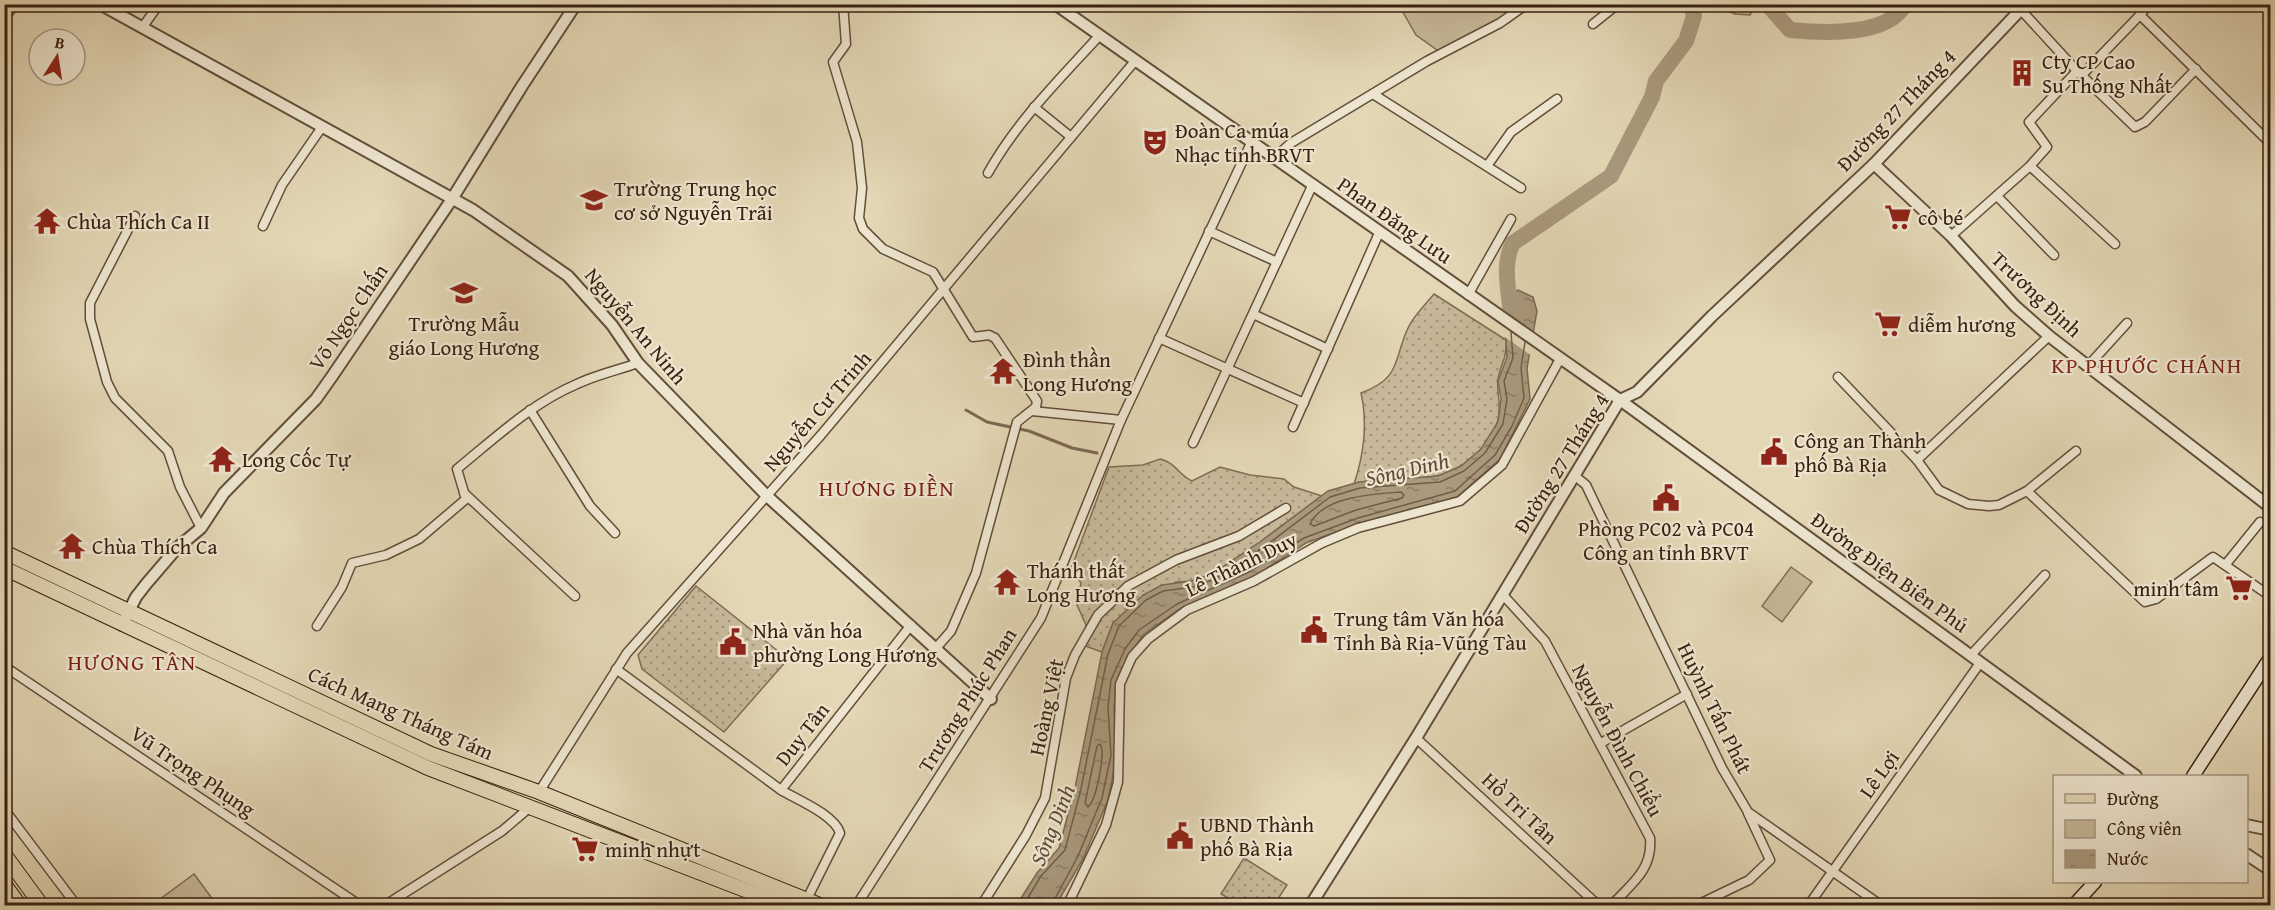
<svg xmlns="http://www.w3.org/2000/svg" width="2275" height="910" viewBox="0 0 2275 910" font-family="'Gentium Book Plus',serif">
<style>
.green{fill:url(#green-dots);stroke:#7f6c55;stroke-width:1.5}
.wetland{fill:url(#wetland-marsh);stroke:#7f6c55;stroke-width:1.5}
.pitch{fill:#c6b899;stroke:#7f6c55;stroke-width:1.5}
.water{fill:url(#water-ripples);stroke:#7c6952;stroke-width:1.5}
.pier{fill:#e3d7b5}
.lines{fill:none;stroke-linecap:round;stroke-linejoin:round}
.shore{stroke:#705d47;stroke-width:1.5}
.stream{stroke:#7c6952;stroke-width:3}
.river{stroke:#a9997d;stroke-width:16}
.minor-casing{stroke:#634e3a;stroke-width:11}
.tertiary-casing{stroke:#634e3a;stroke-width:14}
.secondary-casing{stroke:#382111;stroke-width:15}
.primary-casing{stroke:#382111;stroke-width:16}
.trunk-casing{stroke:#382111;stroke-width:16}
.minor{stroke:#ede5cf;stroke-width:8}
.tertiary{stroke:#ede5cf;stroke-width:10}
.secondary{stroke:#ede5cf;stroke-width:12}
.primary{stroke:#e3d7b5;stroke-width:14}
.trunk{stroke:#e3d7b5;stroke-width:14}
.labels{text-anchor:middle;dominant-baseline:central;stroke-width:4.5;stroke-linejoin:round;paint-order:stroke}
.poi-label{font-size:21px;fill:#382111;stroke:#ede5cf;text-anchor:start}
.street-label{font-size:21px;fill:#382111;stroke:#ede5cf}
.neighbourhood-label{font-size:22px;letter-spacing:1.5px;fill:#7a1f14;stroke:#ede5cf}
.water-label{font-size:22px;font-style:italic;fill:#604b37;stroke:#ede5cf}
</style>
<defs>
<pattern id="green-dots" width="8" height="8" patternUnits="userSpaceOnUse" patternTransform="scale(1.5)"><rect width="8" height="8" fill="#c6b899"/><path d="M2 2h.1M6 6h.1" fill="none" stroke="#a2957b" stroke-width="1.8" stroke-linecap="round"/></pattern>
<pattern id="wetland-marsh" width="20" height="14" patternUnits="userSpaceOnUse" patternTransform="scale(1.5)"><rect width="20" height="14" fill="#c6b899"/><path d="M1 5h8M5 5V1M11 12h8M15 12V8" fill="none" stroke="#a2957b"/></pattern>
<pattern id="water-ripples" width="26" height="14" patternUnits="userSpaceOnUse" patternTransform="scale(1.5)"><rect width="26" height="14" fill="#a9997d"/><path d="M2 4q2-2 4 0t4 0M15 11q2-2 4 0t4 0" fill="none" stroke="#8b7c65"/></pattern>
</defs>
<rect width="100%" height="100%" fill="#e3d7b5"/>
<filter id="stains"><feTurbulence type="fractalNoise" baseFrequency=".00333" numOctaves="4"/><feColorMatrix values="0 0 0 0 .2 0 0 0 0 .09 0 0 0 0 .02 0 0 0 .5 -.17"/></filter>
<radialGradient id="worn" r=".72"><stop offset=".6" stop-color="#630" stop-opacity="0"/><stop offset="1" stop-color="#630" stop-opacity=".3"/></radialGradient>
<g class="green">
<path d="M1434,294l72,46c1,21 -5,21 -8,39 -2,13 4,25 0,41 -6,25 -37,52 -62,56 -27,5 -56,0 -82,8 10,-30 14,-60 7,-91 41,-15 32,-33 47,-65 6,-13 17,-23 26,-34z"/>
<path d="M1160,459c15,3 19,16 32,22l28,-14 30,8 34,4 10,8 28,9 -62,46 -48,32 -20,7 -16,1 -63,41 -11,29 -17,-6 -2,-6 3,-15 -9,-20 4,-22 -10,-14 38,-102 34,-2z"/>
<path d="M696,586l92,73 -64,73 -82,-63 -4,-14z"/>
<path d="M1244,858l43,27 -13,20h-34l-19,-11z"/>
</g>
<path class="wetland" d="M1713,5h36l3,7 -2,3 -15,-1z"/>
<g class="pitch">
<path d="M1403,4h121l1,2 -85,46 -24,-17 -16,-28z"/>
<path d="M1791,567l21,15 -30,40 -20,-16z"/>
<path d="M194,874l17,23 -13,8h-46z"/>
</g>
<path class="water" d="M1518,290l15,7 4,14 -10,57 3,31 -30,60 -43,38 -97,26 -54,20 -56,36 -70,30 -36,25 -13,18 -14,29 -3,26 3,48 -9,45 -25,59 -27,46 -40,1 21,-33 22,-25 16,-60 27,-136 11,-29 30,-28 19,-10 30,-4 20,-7 48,-32 68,-51 31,-9 79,-6 23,-10 20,-17 17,-27 3,-23 -3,-18 9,-24 -4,-57z"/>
<path class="pier" d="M1501,312l34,24 -3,20 -30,-21z"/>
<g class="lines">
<g class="shore">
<path d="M1401,492l3,3 -2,3 -46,12 -42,16 -4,-2c13,-28 65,-30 91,-32z"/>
<path d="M1100,744c6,8 -4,57 -12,63l-3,-4 12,-57z"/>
<path d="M1023,906l18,-30 24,-26 16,-61 27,-135 11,-28 27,-26 17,-9 30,-4 22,-8 49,-32 66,-50 30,-9 80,-6 24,-11 21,-18 18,-29 4,-25 -3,-18 9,-23 -2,-26"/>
<path d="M1051,906l27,-50 24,-58 9,-43 -3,-48 3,-27 14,-31 14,-19 38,-26 70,-31 57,-35 54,-20 97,-27 40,-36 17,-29 12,-28 -3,-30 4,-26"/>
</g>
<path class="stream" d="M966,410l21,12 42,9 43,17 25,5"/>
<g class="river">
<path d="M1767,4l23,26c32,3 98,7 115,-26"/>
<path d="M1511,318c-1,-25 -10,-52 2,-75l98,-67 41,-79 4,-16 30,-40 8,-25 -3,-12"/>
</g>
<defs>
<g id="minor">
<path d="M843,4l3,40 -13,18 24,80 5,46 -3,30 4,11 20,20 50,23 40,65 16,-2 6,3 42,63 -1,6 -19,15 -41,151 -25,58 -15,17"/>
<path d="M2149,4l-9,11 130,128"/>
<path d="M2021,10l56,61 58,56 10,-5 51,-53"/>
<path d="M4,19l11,-15"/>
<path d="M1593,24l25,-20"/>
<path d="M142,28l17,-24"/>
<path d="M2082,75l58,-60"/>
<path d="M1373,94l148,94"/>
<path d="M1034,107l37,30"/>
<path d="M1273,159l18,-16 136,-82 73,-38 27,-19"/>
<path d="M1487,166l24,-34 46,-33"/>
<path d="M2030,166l85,78"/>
<path d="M988,173c29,-52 71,-93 111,-137"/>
<path d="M1997,196l57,59"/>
<path d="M135,216l-45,87v16l17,63 8,16 53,53 12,36 21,41"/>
<path d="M263,226l19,-41 40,-58"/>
<path d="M1209,231l68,31"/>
<path d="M1951,236l79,-70 17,-19 -18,-25 48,-51"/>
<path d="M1468,295l43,-76"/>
<path d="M1253,314l75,35"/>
<path d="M1159,338l145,65"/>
<path d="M2088,366l39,-43"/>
<path d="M1838,377l79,83 22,30 29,14 21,2 10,-1 28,-14 118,111 11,-3 57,-42 57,39"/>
<path d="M530,410l60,96 25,27"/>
<path d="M1032,411l89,9"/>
<path d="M1293,427l86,-194"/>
<path d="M1193,443l119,-257"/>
<path d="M1917,460l132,-124"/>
<path d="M1574,475l12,10 136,283 26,44 134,94"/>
<path d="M2027,491l49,-40"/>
<path d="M464,493l111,103"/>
<path d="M2226,564l34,-42"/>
<path d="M1503,595l42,46 105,197c3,32 -19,46 -39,68"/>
<path d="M317,626l25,-39 10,-24 34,-8 33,-16 47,-40 -9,-30c38,-31 75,-66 120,-85 19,-9 41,-14 61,-21"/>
<path d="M1970,656l75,-81"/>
<path d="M4,666l357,240"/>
<path d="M616,669l165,121 130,-165"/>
<path d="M1416,738l183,168"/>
<path d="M1601,743l86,-49"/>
<path d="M781,790c15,9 54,25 59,43l-33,66"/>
<path d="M539,792l88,-139 194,-218 314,-374"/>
<path d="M4,809l73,97"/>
<path d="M384,906l118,-75 27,-23"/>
<path d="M856,906l185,-288 80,-198 130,-277"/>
<path d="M981,906l45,-71 19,-37 21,-120 9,-23 23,-40 30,-29 48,-26 63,-24 47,-28"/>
<path d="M1067,906l39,-81 12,-43 2,-98 12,-27 16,-18 39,-29 67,-29 68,-38 36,-15 102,-27 42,-36 58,-106"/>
<path d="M1695,906l54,-26 21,-20 -22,-47"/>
<path d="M1808,906l172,-243"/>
</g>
<g id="tertiary">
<path d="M100,4l373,206 95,66 44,49 26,38 129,133 224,203"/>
<path d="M1055,4l565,396 516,376"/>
<path d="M1874,164l77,72 64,70 34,30 221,171"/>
<path d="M122,625l14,-28 11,-14 30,-35 24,-20 23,-35 92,-94 17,-24 119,-176 70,-113 54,-82"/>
<path d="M2246,825l24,5"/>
<path d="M2246,854l24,16"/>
<path d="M1310,906l106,-168 204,-338 17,-8 75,-76 162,-152 152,-160"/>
</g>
<g id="secondary">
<path d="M2193,776l77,-118"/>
<path d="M2073,906l22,-24"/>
</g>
<g id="primary">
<path d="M4,552l427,202 108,38 283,114"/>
<path d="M4,568l424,200 359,138"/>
</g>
<g id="trunk">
<path d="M4,854l38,52"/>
<path d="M4,884l16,22"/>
</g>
</defs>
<use href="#minor" class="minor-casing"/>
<use href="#tertiary" class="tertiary-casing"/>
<use href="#secondary" class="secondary-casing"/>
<use href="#primary" class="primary-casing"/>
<use href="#trunk" class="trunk-casing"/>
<use href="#minor" class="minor"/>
<use href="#tertiary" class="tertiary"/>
<use href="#secondary" class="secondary"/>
<use href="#primary" class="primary"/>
<use href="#trunk" class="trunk"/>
</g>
<defs>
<symbol id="building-bare" viewBox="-9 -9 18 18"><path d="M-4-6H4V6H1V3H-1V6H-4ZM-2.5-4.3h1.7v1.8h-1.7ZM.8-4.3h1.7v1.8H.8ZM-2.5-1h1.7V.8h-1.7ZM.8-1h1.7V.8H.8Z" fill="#8f2418" stroke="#ede5cf" stroke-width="2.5" paint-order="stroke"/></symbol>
<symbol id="theatre-bare" viewBox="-9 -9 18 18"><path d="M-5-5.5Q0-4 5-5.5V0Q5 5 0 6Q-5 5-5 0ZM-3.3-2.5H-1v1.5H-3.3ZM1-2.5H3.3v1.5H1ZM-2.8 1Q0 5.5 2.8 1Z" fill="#8f2418" stroke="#ede5cf" stroke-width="2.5" paint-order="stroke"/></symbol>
<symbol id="school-bare" viewBox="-9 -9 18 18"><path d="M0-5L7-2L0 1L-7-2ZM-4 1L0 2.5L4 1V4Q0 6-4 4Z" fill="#8f2418" stroke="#ede5cf" stroke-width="2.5" paint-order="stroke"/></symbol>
<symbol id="supermarket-bare" viewBox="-9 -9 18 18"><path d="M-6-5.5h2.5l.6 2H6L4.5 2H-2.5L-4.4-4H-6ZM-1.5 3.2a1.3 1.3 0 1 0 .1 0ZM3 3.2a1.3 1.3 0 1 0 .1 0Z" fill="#8f2418" stroke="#ede5cf" stroke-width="2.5" paint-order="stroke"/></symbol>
<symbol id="temple-bare" viewBox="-9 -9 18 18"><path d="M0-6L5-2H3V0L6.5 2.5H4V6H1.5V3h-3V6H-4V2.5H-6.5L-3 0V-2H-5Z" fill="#8f2418" stroke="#ede5cf" stroke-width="2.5" paint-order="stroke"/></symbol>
<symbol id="civic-bare" viewBox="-9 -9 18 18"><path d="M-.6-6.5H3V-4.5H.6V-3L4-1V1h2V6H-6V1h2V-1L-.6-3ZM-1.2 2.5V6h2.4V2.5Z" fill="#8f2418" stroke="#ede5cf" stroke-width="2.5" paint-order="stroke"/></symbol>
</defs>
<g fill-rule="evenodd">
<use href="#building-bare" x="2003" y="54" width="38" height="38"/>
<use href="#theatre-bare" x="1136" y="123" width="38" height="38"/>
<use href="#school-bare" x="575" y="181" width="38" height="38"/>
<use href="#supermarket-bare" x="1879" y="198" width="38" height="38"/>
<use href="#temple-bare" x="28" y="202" width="38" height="38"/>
<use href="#school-bare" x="445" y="274" width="38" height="38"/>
<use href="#supermarket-bare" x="1869" y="305" width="38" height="38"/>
<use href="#temple-bare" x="984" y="352" width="38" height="38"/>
<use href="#civic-bare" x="1755" y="433" width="38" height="38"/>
<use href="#temple-bare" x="203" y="440" width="38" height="38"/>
<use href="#civic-bare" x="1647" y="479" width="38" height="38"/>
<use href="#temple-bare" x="53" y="527" width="38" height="38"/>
<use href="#temple-bare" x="988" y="563" width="38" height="38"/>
<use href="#supermarket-bare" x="2220" y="569" width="38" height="38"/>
<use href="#civic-bare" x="1295" y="611" width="38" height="38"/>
<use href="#civic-bare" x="714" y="623" width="38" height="38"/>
<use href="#civic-bare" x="1161" y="817" width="38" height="38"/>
<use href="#supermarket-bare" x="566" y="830" width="38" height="38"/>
</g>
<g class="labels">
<g class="poi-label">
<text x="2042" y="61">Cty CP Cao<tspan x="2042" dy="24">Su Thống Nhất</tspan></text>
<text x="1175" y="130">Đoàn Ca múa<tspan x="1175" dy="24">Nhạc tỉnh BRVT</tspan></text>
<text x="614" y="188">Trường Trung học<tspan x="614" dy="24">cơ sở Nguyễn Trãi</tspan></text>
<text x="1918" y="217">cô bé</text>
<text x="67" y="221">Chùa Thích Ca II</text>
<text x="464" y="323" text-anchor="middle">Trường Mẫu<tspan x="464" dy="24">giáo Long Hương</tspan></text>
<text x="1908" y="324">diễm hương</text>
<text x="1023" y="359">Đình thần<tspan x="1023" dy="24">Long Hương</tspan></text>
<text x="1794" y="440">Công an Thành<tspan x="1794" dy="24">phố Bà Rịa</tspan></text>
<text x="242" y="459">Long Cốc Tự</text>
<text x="1666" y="528" text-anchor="middle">Phòng PC02 và PC04<tspan x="1666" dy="24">Công an tỉnh BRVT</tspan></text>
<text x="92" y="546">Chùa Thích Ca</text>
<text x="1027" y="570">Thánh thất<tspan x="1027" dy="24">Long Hương</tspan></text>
<text x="2219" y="588" text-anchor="end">minh tâm</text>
<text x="1334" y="618">Trung tâm Văn hóa<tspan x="1334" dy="24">Tỉnh Bà Rịa-Vũng Tàu</tspan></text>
<text x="753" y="630">Nhà văn hóa<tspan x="753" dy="24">phường Long Hương</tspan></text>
<text x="1200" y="824">UBND Thành<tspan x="1200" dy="24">phố Bà Rịa</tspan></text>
<text x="605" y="849">minh nhựt</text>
</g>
<g class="street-label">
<text transform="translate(1896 110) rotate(-46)">Đường 27 Tháng 4</text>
<text transform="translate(1395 220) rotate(35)">Phan Đăng Lưu</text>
<text transform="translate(2037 294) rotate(43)">Trương Định</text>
<text transform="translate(348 317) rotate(-56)">Võ Ngọc Chấn</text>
<text transform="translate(636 326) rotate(50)">Nguyễn An Ninh</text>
<text transform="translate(817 411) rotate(-49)">Nguyễn Cư Trinh</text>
<text transform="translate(1561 463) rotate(-58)">Đường 27 Tháng 4</text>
<text transform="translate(1241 564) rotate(-26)">Lê Thành Duy</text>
<text transform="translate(1890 572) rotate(36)">Đường Điện Biên Phủ</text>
<text transform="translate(967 700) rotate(-58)">Trương Phúc Phan</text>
<text transform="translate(1046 707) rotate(-78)">Hoàng Việt</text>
<text transform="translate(1715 708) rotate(64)">Huỳnh Tấn Phát</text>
<text transform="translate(401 713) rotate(24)">Cách Mạng Tháng Tám</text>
<text transform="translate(802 734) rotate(-52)">Duy Tân</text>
<text transform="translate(1618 740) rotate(62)">Nguyễn Đình Chiểu</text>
<text transform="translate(193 771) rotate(34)">Vũ Trọng Phụng</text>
<text transform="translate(1879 774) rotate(-55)">Lê Lợi</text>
<text transform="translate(1520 808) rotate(43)">Hồ Tri Tân</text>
</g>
<g class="neighbourhood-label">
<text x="2147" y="365">KP PHƯỚC CHÁNH</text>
<text x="887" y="488">HƯƠNG ĐIỀN</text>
<text x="132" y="662">HƯƠNG TÂN</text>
</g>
<g class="water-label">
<text transform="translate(1407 469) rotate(-13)">Sông Dinh</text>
<text transform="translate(1052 825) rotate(-68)">Sông Dinh</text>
</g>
</g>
<rect width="2275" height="910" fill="none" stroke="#e3d7b5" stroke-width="24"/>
<rect x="6" y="6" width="2263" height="898" fill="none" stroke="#382111" stroke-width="3"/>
<rect x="12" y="12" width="2251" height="886" fill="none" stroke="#382111" stroke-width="1.5"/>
<rect x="2053" y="775" width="195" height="108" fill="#ede5cf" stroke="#a59783" stroke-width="1.5"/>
<rect x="2065" y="794" width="30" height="9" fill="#e3d7b5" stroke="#a59783" stroke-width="1.5"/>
<text x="2107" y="805" font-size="18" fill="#382111">Đường</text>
<rect x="2065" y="820" width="30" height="18" fill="#c6b899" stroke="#a59783" stroke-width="1.5"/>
<text x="2107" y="835" font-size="18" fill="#382111">Công viên</text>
<rect x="2065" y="850" width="30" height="18" fill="url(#water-ripples)" stroke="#a59783" stroke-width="1.5"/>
<text x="2107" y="865" font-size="18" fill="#382111">Nước</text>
<g transform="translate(57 57) rotate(12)"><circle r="28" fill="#ede5cf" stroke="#a59783" stroke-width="1.5"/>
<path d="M0-4.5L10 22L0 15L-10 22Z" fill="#8f2418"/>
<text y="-9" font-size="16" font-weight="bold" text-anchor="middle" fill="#382111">B</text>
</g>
<rect width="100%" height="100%" filter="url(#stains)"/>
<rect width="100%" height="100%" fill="url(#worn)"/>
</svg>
